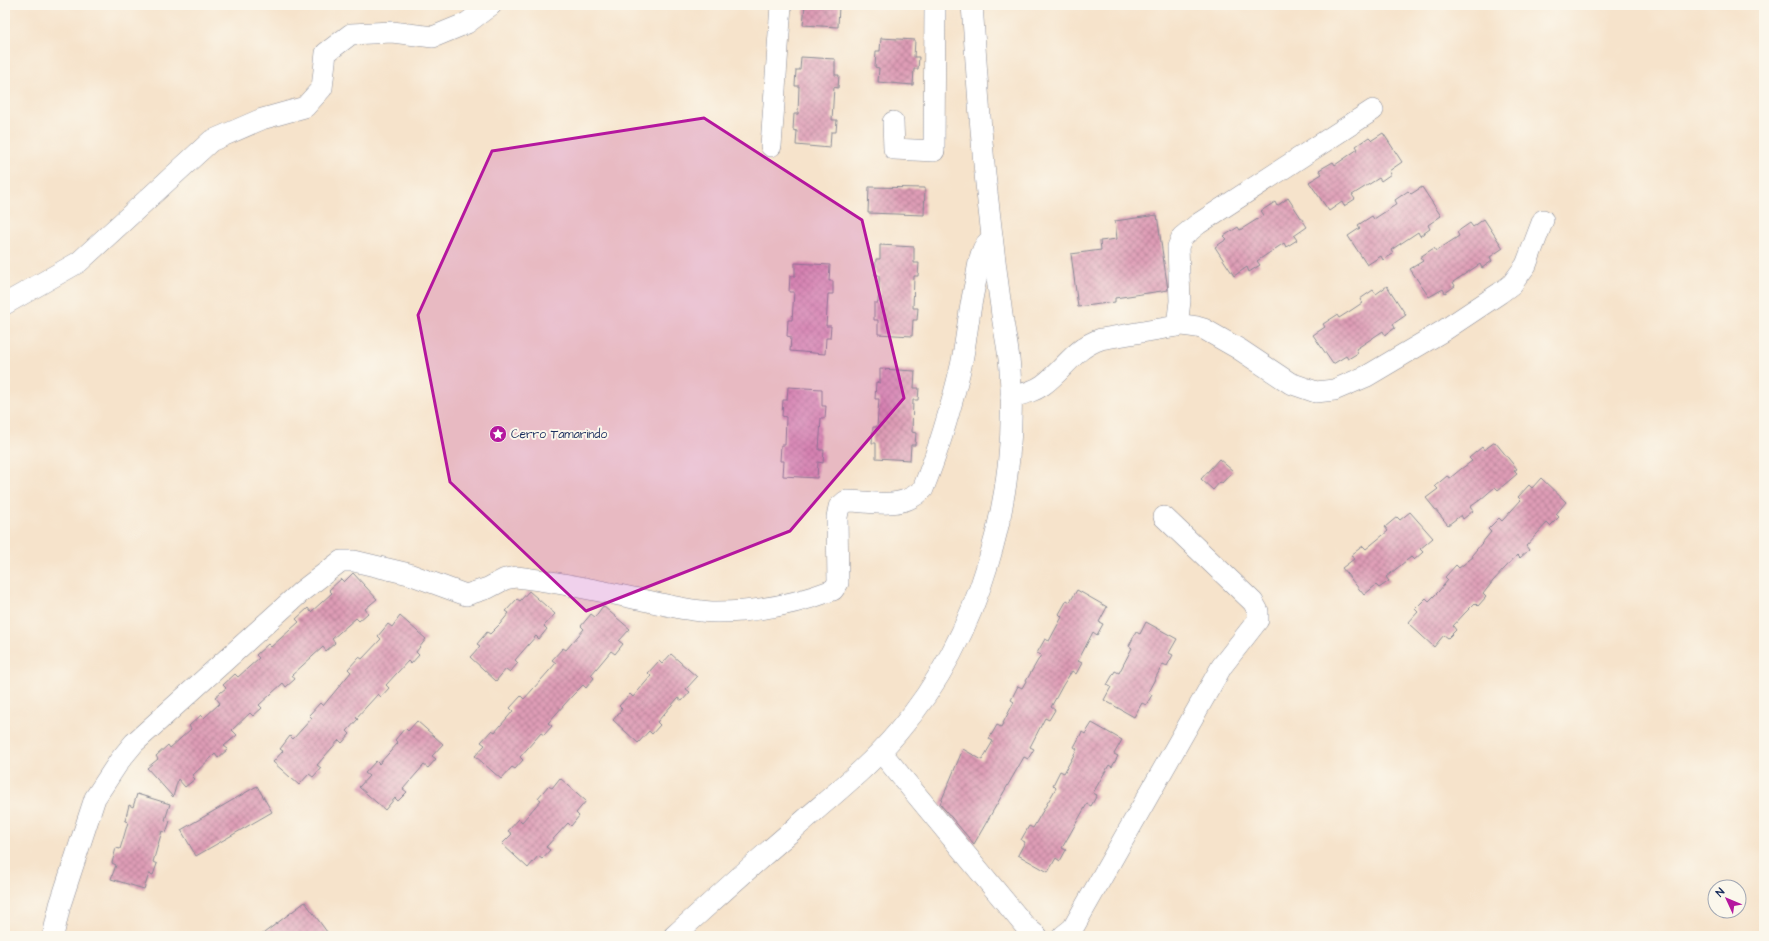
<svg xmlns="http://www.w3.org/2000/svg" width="1769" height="941" viewBox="0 0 1769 941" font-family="'Architects Daughter',sans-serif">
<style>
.building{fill:url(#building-cross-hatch)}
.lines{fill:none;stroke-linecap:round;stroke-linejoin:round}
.minor-casing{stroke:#888994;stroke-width:22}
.minor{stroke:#fff;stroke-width:21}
.marked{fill:#b5179e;fill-opacity:0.2;stroke:#b5179e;stroke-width:3;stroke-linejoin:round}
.labels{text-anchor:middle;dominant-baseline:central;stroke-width:4;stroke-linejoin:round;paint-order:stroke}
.poi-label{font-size:12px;fill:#1b2f5e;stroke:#fbf7ec;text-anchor:start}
</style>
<defs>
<pattern id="building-cross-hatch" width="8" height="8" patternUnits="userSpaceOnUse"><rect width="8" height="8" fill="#de9cb5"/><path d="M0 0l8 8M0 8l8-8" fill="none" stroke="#b38096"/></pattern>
</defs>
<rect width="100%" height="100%" fill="#fbf7ec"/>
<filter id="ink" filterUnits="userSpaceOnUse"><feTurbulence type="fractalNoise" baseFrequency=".025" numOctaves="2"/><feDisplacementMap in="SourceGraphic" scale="8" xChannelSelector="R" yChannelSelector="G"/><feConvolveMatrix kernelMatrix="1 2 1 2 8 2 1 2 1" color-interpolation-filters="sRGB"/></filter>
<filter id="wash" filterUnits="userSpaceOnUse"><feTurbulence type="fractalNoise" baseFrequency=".012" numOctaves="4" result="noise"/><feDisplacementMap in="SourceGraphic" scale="16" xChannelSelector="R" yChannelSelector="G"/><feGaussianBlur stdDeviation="0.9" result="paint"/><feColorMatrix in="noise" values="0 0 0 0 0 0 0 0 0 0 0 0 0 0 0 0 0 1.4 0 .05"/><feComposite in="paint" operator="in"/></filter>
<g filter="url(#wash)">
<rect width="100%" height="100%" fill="#f6e3cb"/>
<g id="blocks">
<g class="building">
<path d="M805,5h34l-1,22 -35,-2z"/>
<path d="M881,38l34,2 -1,17h5l-1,12h-4l-1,16 -35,-3 1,-14 -4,-1 1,-16h4z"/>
<path d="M801,57l34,2v16h4l-1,13 -4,-1 -2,33h5l-1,12h-5l-1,16 -34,-3 1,-14 -4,-1 1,-16h4l1,-28h-4l1,-16h4z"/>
<path d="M1383,133l19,29 -13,9 2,3 -10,7 -2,-3 -27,17 3,4 -11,7 -2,-4 -13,9 -20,-29 13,-8 -3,-4 14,-8 2,3 23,-16 -2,-3 13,-9 3,3z"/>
<path d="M869,187l56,1 -1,27 -56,-2z"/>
<path d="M1422,187l19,29 -13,9 2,4 -10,7 -2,-4 -27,18 2,4 -10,6 -2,-4 -14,9 -19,-29 12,-8 -2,-3 14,-9 2,3 23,-15 -2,-4 13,-9 3,3z"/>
<path d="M1288,198l19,29 -13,9 3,4 -11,7 -2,-4 -27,18 3,4 -11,7 -2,-5 -13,9 -19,-29 12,-8 -3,-3 14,-9 2,3 24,-15 -3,-4 14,-9 2,4z"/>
<path d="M1157,215l11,75 -53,8v4l-37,5 -7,-53 30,-4 -1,-9 17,-2 -2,-18z"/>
<path d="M1484,219l19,29 -13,9 2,4 -10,7 -2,-4 -27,18 2,4 -10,7 -2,-4 -14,8 -19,-28 13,-8 -3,-4 14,-9 2,3 23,-15 -2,-4 13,-9 3,4z"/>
<path d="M880,245l34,2v16h5l-1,13h-4l-1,32h5l-1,12h-4l-1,16 -34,-2v-14h-4v-17h4l1,-13v-15h-4l1,-16h4z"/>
<path d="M795,263l35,2 -1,16h4v13h-5l-2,32h5l-1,12h-4l-1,16 -35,-3 1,-14 -4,-1 1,-16h4l2,-28h-5l1,-16h5z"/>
<path d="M1387,286l19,29 -13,9 2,4 -10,7 -2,-4 -27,18 2,4 -10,6 -2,-3 -13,8 -20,-29 12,-8 -2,-3 14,-9 2,3 11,-7 12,-8 -2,-4 13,-9 3,4z"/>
<path d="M880,369l35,2 -1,17h5l-1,12h-5l-1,32 4,1 -1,12h-4l-1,15 -34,-2v-15h-4l1,-16h4l2,-28h-4l1,-17 4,1z"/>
<path d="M788,387l34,2v17h4l-1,12h-4l-1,17 -1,15h5l-1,13 -5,-1 -1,16 -34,-2 1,-15h-4l1,-16h4l1,-28 -4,-1 1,-16h4z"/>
<path d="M1495,442l22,27 -3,2 3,3 -19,16 -3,-3 -15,13 -10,7 3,4 -10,8 -2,-4 -13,10 -22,-27 12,-9 -3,-3 12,-10 3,2 11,-9 11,-8 -3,-3 13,-11 2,3z"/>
<path d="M1219,459l14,12 -11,12 -2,-1 -7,8 -12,-11z"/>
<path d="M1541,478l25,24 -10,12 3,3 -9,9 -3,-3 -21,23 3,4 -9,8 -3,-3 -24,26 -10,13 3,3 -8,9 -3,-3 -11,11 -11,12 3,4 -8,8 -4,-3 -10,12 -26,-24 10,-11 -3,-3 11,-11 3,3 10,-10 9,-11 -3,-3 11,-12 3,3 14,-11 -1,-2 19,-23 -3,-3 11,-11 3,3 19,-21 -3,-3 11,-12 3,3z"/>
<path d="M1410,512l23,26 -13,11 3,3 -9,8 -3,-3 -25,20 3,4 -10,7 -3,-3 -12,10 -22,-27 12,-9 -3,-4 12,-9 3,3 22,-18 -3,-4 12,-10 3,3z"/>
<path d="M353,573l24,26 -12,10 3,4 -9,8 -3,-3 -24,21 3,4 -9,8 -3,-4 -31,28 3,4 -9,8 -3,-4 -24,22 3,3 -9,8 -3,-3 -18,17 5,5 -13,11 4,3 -10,9 -3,-4 -23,22 3,3 -10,8 -7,-8 -5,18 -26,-29 11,-9 -2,-3 12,-11 2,3 21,-19 -2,-3 12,-11 3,3 16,-15 -5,-6 11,-9 -3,-3 12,-11 3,3 21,-19 -3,-3 12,-11 3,3 28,-25 -3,-3 12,-11 3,4 21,-19 -3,-3 12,-11 3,3z"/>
<path d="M1077,590l30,17 -8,15 4,2 -6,11 -4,-3 -15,29 4,2 -6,11 -4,-3 -9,14 -12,22 4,3 -6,10 -4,-2 -15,29 4,2 -6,10 -4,-2 -50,87 -34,-40 23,-55 19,11 11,-19 -4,-2 8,-14 4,2 13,-25 -3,-2 7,-14 4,2 19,-33 -4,-2 8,-14 4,2 13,-24 -3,-3 8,-14 3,2z"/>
<path d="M529,591l26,23 -11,12 3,3 -8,10 -3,-3 -21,24 3,3 -8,9 -4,-3 -10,12 -26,-24 10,-11 -3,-2 10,-12 3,2 10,-10 9,-11 -3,-2 11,-12 3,2z"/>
<path d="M603,606l27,23 -11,12 4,3 -8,10 -4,-3 -20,24 3,3 -8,10 -3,-3 -11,11 -24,27 4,3 -8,9 -3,-2 -21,24 3,3 -8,9 -3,-2 -11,12 -26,-23 10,-11 -4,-3 11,-12 3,2 18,-21 -3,-3 11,-12 3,3 9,-10 23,-26 -4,-3 11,-12 3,2 18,-21 -3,-3 10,-12 4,3z"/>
<path d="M400,616l26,23 -10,13 3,3 -8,9 -3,-3 -22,24 3,3 -8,9 -3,-3 -22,24 2,1 -11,12 3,3 -8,9 -3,-3 -22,25 4,3 -8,9 -4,-3 -10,11 -26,-23 10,-11 -3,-2 10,-13 3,3 19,-21 -3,-3 11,-12 3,3 28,-34 -3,-3 11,-12 3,2 19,-20 -3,-3 10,-12 4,3z"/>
<path d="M1146,622l31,17 -8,14 4,2 -6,11 -4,-2 -15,28 4,3 -6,10 -4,-2 -8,14 -30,-17 7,-13 -4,-2 8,-14 4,2 13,-25 -3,-2 7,-14 4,2z"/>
<path d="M671,654l26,23 -11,12 4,3 -8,9 -4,-3 -21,24 3,3 -8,9 -3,-3 -11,12 -25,-23 9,-11 -3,-3 11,-12 3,3 18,-21 -3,-3 11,-12 3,3z"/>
<path d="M417,721l26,23 -11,12 4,3 -8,9 -4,-3 -21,24 4,3 -9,9 -3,-3 -10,12 -26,-23 10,-11 -4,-3 11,-12 3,3 19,-21 -3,-3 10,-12 3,3z"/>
<path d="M1092,723l30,17 -8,14 4,2 -6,11 -3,-2 -16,28 4,2 -6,11 -4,-2 -25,44 4,2 -6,11 -4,-3 -8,14 -30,-17 7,-13 -4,-2 8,-14 4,2 23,-40 -3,-3 7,-14 4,2 13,-24 -3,-2 8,-15 3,2z"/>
<path d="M560,778l26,23 -10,12 3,3 -8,10 -3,-3 -22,24 4,3 -8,9 -4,-3 -10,12 -26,-24 10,-10 -4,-3 11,-12 3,3 19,-22 -3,-2 10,-12 4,2z"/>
<path d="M257,786l15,26 -76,44 -15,-26z"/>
<path d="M137,794l33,10 -5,16 5,1 -4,12 -4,-2 -9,31 4,2 -4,11 -4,-1 -5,15 -33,-10 5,-14 -4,-2 4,-15 4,1 4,-13 4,-14 -3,-1 4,-16 4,2z"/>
<path d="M305,902l25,34h-70z"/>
</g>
</g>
</g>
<g filter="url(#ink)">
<use href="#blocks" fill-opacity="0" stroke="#888994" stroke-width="1"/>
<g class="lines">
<defs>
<g id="minor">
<path d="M893,122l1,27 40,2 1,-146"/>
<path d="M771,146l10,-141"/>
<path d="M5,304l74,-42 132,-121 51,-22 43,-12 17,-19 4,-35 25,-19 41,-2 41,5 34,-14 24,-18"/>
<path d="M1177,326l3,-25 -2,-54 4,-10 16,-13 175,-114"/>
<path d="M1011,397c12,-3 22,-5 32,-12 22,-16 31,-37 58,-46l82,-14 14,2 7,2 35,20 51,34 26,9 18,-2 33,-14 76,-45 57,-38 12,-9 14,-19 17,-45"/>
<path d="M881,752l144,174 12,10"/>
<path d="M53,936l7,-31 35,-107 25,-38 14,-17 168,-152 39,-30h13l55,13 57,21 22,-7 17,-9 11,-2c45,5 89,15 132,24 23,5 46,11 69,11 40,0 79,-8 116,-22l5,-7 -1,-66 2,-10 7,-6c29,0 55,10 77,-12 16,-40 28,-81 38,-123 6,-28 8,-58 15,-86 2,-12 4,-35 16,-41"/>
<path d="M674,936c40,-36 79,-72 119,-106 36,-32 74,-61 105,-98 83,-97 121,-236 112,-362 -1,-22 -7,-42 -9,-63 -5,-35 -9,-71 -13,-106 -8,-65 -11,-131 -16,-196"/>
<path d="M1063,936l10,-8 149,-262 36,-46v-9l-5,-9 -89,-85"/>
</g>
</defs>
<use href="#minor" class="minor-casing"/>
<use href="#minor" class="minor"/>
</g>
</g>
<path class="marked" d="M704,118l158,102 42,178 -114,133 -204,80 -136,-129 -32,-167 74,-164z"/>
<defs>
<symbol id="sight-disc" viewBox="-11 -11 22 22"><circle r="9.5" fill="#b5179e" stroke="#fbf7ec"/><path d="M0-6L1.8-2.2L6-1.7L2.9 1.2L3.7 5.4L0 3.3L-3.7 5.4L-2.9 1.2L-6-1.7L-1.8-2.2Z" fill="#fff"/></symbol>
</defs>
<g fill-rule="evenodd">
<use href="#sight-disc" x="488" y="424" width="20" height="20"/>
</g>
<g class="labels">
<g class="poi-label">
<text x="511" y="434">Cerro Tamarindo</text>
</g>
</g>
<rect width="1769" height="941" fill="none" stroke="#fbf7ec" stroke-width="20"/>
<g transform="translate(1727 899) rotate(314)"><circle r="19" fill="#fbf7ec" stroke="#a1a7b3"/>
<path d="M0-3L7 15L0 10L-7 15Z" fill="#b5179e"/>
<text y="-6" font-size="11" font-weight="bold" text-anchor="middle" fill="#1b2f5e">N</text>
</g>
</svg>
